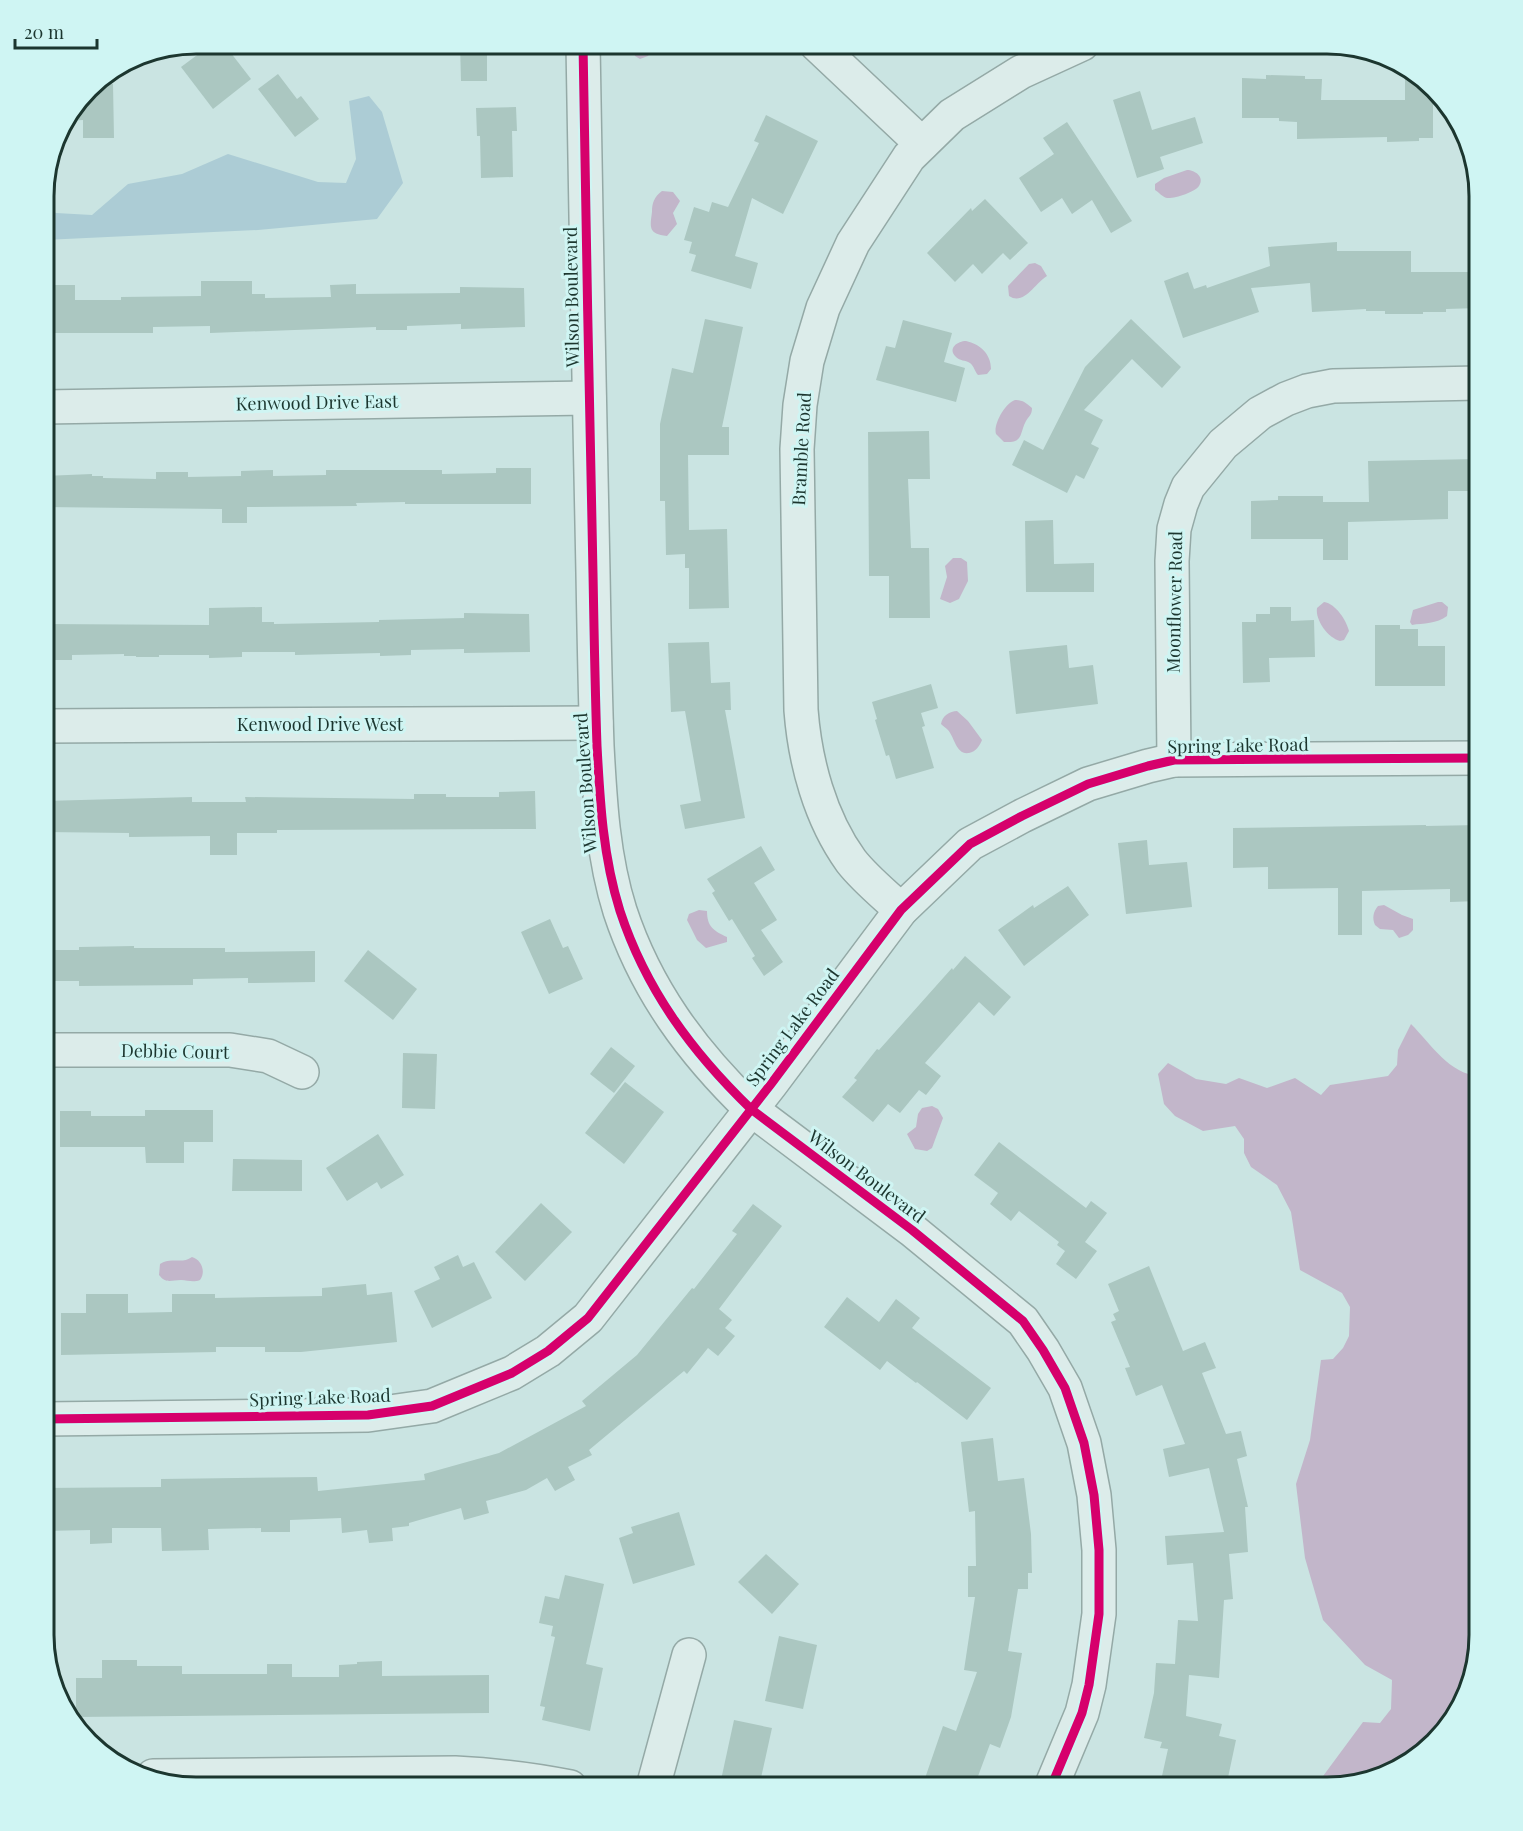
<svg xmlns="http://www.w3.org/2000/svg" width="1523" height="1831" viewBox="0 0 1523 1831" font-family="'Playfair Display',serif">
<style>
.green{fill:#acccd5}
.water{fill:#c2b6ca}
.building{fill:#abc7c1}
.lines{fill:none;stroke-linecap:round;stroke-linejoin:round}
.minor-casing{stroke:#94a9a6;stroke-width:36}
.minor{stroke:#dcecea;stroke-width:33}
.cycleway-casing{stroke:#cff5f3;stroke-width:13}
.cycleway{stroke:#d6006c;stroke-width:9}
.labels{text-anchor:middle;dominant-baseline:central;stroke-width:6;stroke-linejoin:round;paint-order:stroke}
.street-label{font-size:18px;fill:#1c362f;stroke:#cff5f3}
.rim{fill:none;stroke:#1c362f;stroke-width:3}
</style>
<rect width="100%" height="100%" fill="#cae4e2"/>
<path class="green" d="M369,96l13,16 21,71 -26,36 -119,11 -214,10v-33l12,6 36,2 36,-31 54,-10 46,-20 90,28 28,1 10,-24 -7,-58z"/>
<g class="water">
<path d="M633,44h22l-7,12 -8,3 -5,-3z"/>
<path d="M1187,170c8,0 18,7 12,16 -4,6 -25,13 -32,12 -5,-1 -8,-6 -12,-8v-6l9,-6z"/>
<path d="M662,191l11,1 7,9 -7,12 4,11 -10,12c-19,-2 -17,-9 -15,-24 0,-9 2,-15 10,-21z"/>
<path d="M1035,263l6,3 6,10c-12,7 -23,30 -38,20l-1,-10 21,-22z"/>
<path d="M966,341c14,3 25,13 25,28l-4,5 -9,1c-3,-3 -4,-9 -8,-12 -5,-3 -10,-2 -14,-6 -9,-9 2,-16 10,-16z"/>
<path d="M1015,400c8,0 11,3 17,8 0,7 -3,8 -6,13 -7,13 -2,22 -22,21l-8,-8c-3,-9 9,-31 19,-34z"/>
<path d="M953,558h8l6,4 1,19 -9,18 -9,4 -10,-4 7,-22 -2,-11z"/>
<path d="M1324,602c12,2 22,18 25,29l-5,9 -4,1c-12,-3 -25,-21 -23,-33z"/>
<path d="M1438,602h4l6,5 -1,9c-10,8 -24,7 -35,9l-2,-3 3,-12z"/>
<path d="M957,711l11,10 14,19c-2,5 -6,12 -13,13 -13,2 -14,-15 -21,-23 -2,-2 -5,-4 -7,-6 1,-8 9,-13 16,-13z"/>
<path d="M1384,905l18,10 11,4v11l-5,5 -9,3 -6,-8 -13,-1 -5,-4c-3,-7 -2,-13 3,-19z"/>
<path d="M699,910l8,1c0,16 7,20 20,26v5l-21,6 -9,-8 -10,-20 2,-6z"/>
<path d="M1411,1024c20,20 38,50 68,52v560l-20,75 -47,51 -84,25h-13l48,-65 17,1 11,-14 1,-29 -27,-15 -42,-45 -18,-62 -9,-74 14,-44 11,-80 12,-1 10,-11 6,-12 1,-29 -8,-14 -42,-23 -9,-58 -14,-27 -26,-18 -7,-14v-14l-9,-13 -32,5 -28,-15 -11,-12 -6,-30 10,-11 28,16 30,5 13,-6 28,10 28,-10 26,17 9,-10 58,-9 9,-11 1,-15z"/>
<path d="M932,1106l6,3 5,9 -11,30 -5,3 -12,-2 -8,-15 9,-7 2,-13 4,-6z"/>
<path d="M192,1257c10,3 14,15 8,23 -8,3 -12,0 -19,0 -10,0 -15,4 -22,-5l1,-11c11,-8 21,1 32,-7z"/>
</g>
<g class="building">
<path d="M212,44h12l27,35 -38,30 -32,-42z"/>
<path d="M460,44h27v37h-26z"/>
<path d="M1405,66l28,25v47h-14v3l-32,1v-5l-90,2v-17l-18,-1v-3h-37v-40l24,1v-4l39,1v3h17l-1,21h84z"/>
<path d="M278,74l19,25 4,-3 18,23 -24,18 -37,-48z"/>
<path d="M113,84l1,54h-31v-18l-18,1 27,-36z"/>
<path d="M1140,91l12,39 43,-13 8,26 -43,14 4,12 -27,9 -24,-78z"/>
<path d="M516,107l1,24h-5l1,46 -32,1 -1,-42h-3l-1,-28z"/>
<path d="M766,115l52,26 -35,73 -31,-16 -17,58 23,7 -7,26 -60,-18 5,-16 -7,-2 3,-11 -8,-2 10,-33 15,5 3,-10 16,5 31,-64 -5,-2z"/>
<path d="M1067,122l65,99 -21,12 -19,-33 -20,14 -10,-16 -21,14 -22,-34 35,-24 -11,-16z"/>
<path d="M985,199l43,44 -18,17 -7,-7 -21,21 -9,-10 -18,18 -28,-29 44,-45 1,3z"/>
<path d="M1337,242v9h74v21h68v36l-33,1v3h-23v2h-38v-3h-19v-2l-54,3 -2,-29 -59,5 8,24 -76,26 -19,-57 24,-9 6,17 12,-4 1,3 63,-22 -2,-19z"/>
<path d="M201,281h51v13h13v4l66,-1 -1,-12 26,-1v10l104,-1v-6l64,1 1,39 -64,2v-5l-54,2v4h-31v-3l-166,6v-7l-57,1v6h-109v-48h31v15h46v-3l80,-1z"/>
<path d="M705,319l38,8 -21,100h7v28h-41l1,75 38,-1 2,79 -40,1v-41h-4v-14l-19,1 -1,-54h-5v-77l12,-56 21,5z"/>
<path d="M1131,319l50,48 -19,21 -30,-29 -48,51 19,10 -12,24 8,4 -15,31 -8,-4 -9,18 -55,-28 12,-25 19,10 42,-83z"/>
<path d="M903,320l49,13 -8,29 21,6 -9,34 -80,-22 10,-34 9,2z"/>
<path d="M929,431l1,48h-22l3,69h18l1,70h-41v-42h-20l-1,-144z"/>
<path d="M1479,459v32h-31v28l-100,3v38h-25v-21h-72v-38l27,-1v-4h45v6h46l-1,-41z"/>
<path d="M496,468h35v36h-126v-2l-49,1 1,3 -110,1v16h-25v-14l-178,-2v-31l48,-2v2h11v2l53,1v-7h32v5l53,-1v-5l32,-1v6l53,-1v-5h116v4l54,-1z"/>
<path d="M1053,520l1,44 40,-1v29h-68l-1,-71z"/>
<path d="M262,607v15h12v2l105,-2v-2l85,-2v-5l65,1 1,38 -66,1v-4l-53,1v5l-31,1v-3l-85,2v-3h-53v5l-33,1v-3h-50v2h-23v-1h-12v-2l-52,1v5h-28v-36l165,1v-17z"/>
<path d="M1270,607h21v14l23,-1 1,37 -46,1 1,24 -27,1 -1,-61h14v-8h14z"/>
<path d="M1375,625h25v4h18v17h27v40h-70z"/>
<path d="M709,642l2,41 19,-1 1,28h-6l20,108 -60,11 -5,-24 21,-4 -16,-90 -14,1 -3,-69z"/>
<path d="M1067,645l2,23 24,-3 5,39 -82,10 -7,-63z"/>
<path d="M931,684l7,24 -17,5 4,13 -3,1 12,41 -38,11 -7,-24 -3,1 -11,-36 2,-1 -5,-17z"/>
<path d="M535,791l1,38 -259,1v3h-40v22h-27v-19l-81,1v-4l-85,-1v-31l148,-4v5h54l-1,-5 169,2v-5h32v3h53v-5z"/>
<path d="M1426,825v1l53,-1v76l-29,1v-13l-88,2v44h-24v-47l-70,1v-22l-35,1v-40z"/>
<path d="M1147,840l2,25 38,-3 5,45 -66,7 -8,-71z"/>
<path d="M761,846l14,24 -21,13 23,37 -16,10 22,32 -19,14 -12,-18 3,-2 -23,-37 -3,2 -17,-28 3,-2 -8,-12z"/>
<path d="M1068,886l21,29 -65,51 -26,-36 35,-25 1,3z"/>
<path d="M550,919l13,29 5,-2 15,33 -34,15 -28,-62z"/>
<path d="M134,946v2h91v4l90,-1v31l-67,1v-5l-55,1v6l-114,1v-5h-35v-31h35v-3z"/>
<path d="M368,950l49,39 -24,31 -49,-39z"/>
<path d="M965,956l46,41 -17,19 -15,-14 -54,61 16,13 -15,19 -7,-5 -19,23 -12,-9 -15,18 -31,-25 15,-17 -3,-2 23,-29 2,1 73,-82 1,2z"/>
<path d="M611,1047l24,19 -21,27 -24,-19z"/>
<path d="M403,1053l34,1 -2,55 -33,-1z"/>
<path d="M625,1082l39,30 -40,52 -39,-31z"/>
<path d="M145,1110h68v32h-29v21h-38l-1,-16h-85v-36h31v5h54z"/>
<path d="M378,1134l26,41 -23,14 -4,-7 -30,19 -21,-33z"/>
<path d="M999,1142l87,66 5,-7 16,12 -22,29 12,9 -21,28 -20,-15 9,-13 -8,-6 2,-3 -40,-31 -8,10 -21,-17 8,-11 -24,-18z"/>
<path d="M233,1159l69,1v31h-70z"/>
<path d="M541,1203l31,29 -47,49 -30,-29z"/>
<path d="M753,1204l29,22 -63,83 13,11 -7,8 10,8 -17,20 -10,-8 -21,26 -3,-3 -95,79 3,5 -24,12 7,13 -20,11 -8,-13 -21,12 -40,11 3,12 -25,7 -3,-12 -52,15v3l-17,2 1,13 -24,2 -2,-13 -25,3 -1,-15 -51,2v12h-29v-4l-53,1 1,21 -47,1 -1,-23h-49v15l-22,1v-14l-46,1v-43l117,-1v-8l156,-2 1,14 107,-11 -1,-6 75,-21 87,-47 -4,-5 55,-46 55,-67 2,1 43,-55 -5,-3z"/>
<path d="M458,1255l5,12 11,-5 18,36 -60,30 -18,-37 26,-12 -6,-12z"/>
<path d="M1149,1266l34,85 22,-9 11,26 -14,5 24,61 15,-3 6,25 -10,3 11,48h-3l3,45 -19,2 4,45 -9,1 -5,78 -30,-3 -3,41 36,8 -3,12 17,4 -10,47h-16l-48,-11 6,-27 -8,-1 2,-6 -18,-4 10,-45 2,-30 19,1 3,-44 20,1 -5,-58 -26,2 -2,-29 59,-4 -15,-64 -40,9 -6,-28 22,-5 -23,-59 -26,11 -11,-28 5,-1 -19,-45 5,-2 -3,-6 6,-3 -11,-27z"/>
<path d="M366,1284l1,11 25,-3 5,50 -96,10h-36v-5h-49v5l-155,3v-42h25v-19h42v19l44,-1v-18h43v4l107,-2v-8z"/>
<path d="M847,1297l32,25 17,-23 24,19 -8,10 79,60 -24,32 -50,-38 -1,1 -29,-22 -7,9 -56,-43z"/>
<path d="M993,1438l5,43 26,-3 7,56 1,39h-4v16h-10l-10,62 14,2 -11,64 -11,31 -10,-4 -16,43h-52l21,-61 13,5 21,-59 -13,-2 11,-73h-7v-31h8l-1,-55 -6,1 -8,-70z"/>
<path d="M679,1512l16,53 -62,19 -14,-46 14,-5 -2,-6z"/>
<path d="M766,1554l33,30 -27,30 -34,-32z"/>
<path d="M565,1575l39,9 -18,80 17,4 -13,63 -48,-11 3,-13 -5,-1 15,-69 -4,-1 2,-10 -14,-3 6,-27 14,3z"/>
<path d="M779,1636l38,9 -14,64 -38,-8z"/>
<path d="M102,1660h35v6h45v8h85v-10h25v13h47v-12l18,-1v-2l25,-1v15l107,-1v38l-413,4v-39h26z"/>
<path d="M734,1720l38,8 -13,59 -38,-7z"/>
</g>
<g class="lines">
<defs>
<g id="minor">
<path d="M583,44c3,176 6,353 10,529 1,58 2,116 4,173 3,56 6,111 23,165 26,79 72,141 131,198l161,121 111,91 20,29 22,38 19,55 10,52 5,55v64l-10,71 -7,28 -31,74"/>
<path d="M816,44l106,100"/>
<path d="M44,407l545,-9"/>
<path d="M44,726l552,-3"/>
<path d="M1174,760l-2,-199 2,-32 7,-25 7,-17 35,-43 37,-31 26,-14 21,-8 26,-5 146,-3"/>
<path d="M901,910c-17,-16 -36,-31 -50,-49 -31,-43 -46,-99 -50,-151l-4,-261 3,-44 7,-44 16,-53 30,-65 56,-86 43,-42 69,-43 61,-28"/>
<path d="M44,1050h186l38,6 34,16"/>
<path d="M44,1419l324,-4 64,-9 80,-33 36,-22 40,-33 183,-234 130,-174 69,-66 52,-28 66,-32 60,-18 26,-6 305,-2"/>
<path d="M153,1776l302,-3c39,2 76,6 115,14"/>
<path d="M653,1787l36,-132"/>
</g>
</defs>
<use href="#minor" class="minor-casing"/>
<use href="#minor" class="minor"/>
<defs>
<g id="cycleway">
<path d="M583,44c3,176 6,353 10,529 1,58 2,116 4,173 3,56 6,111 23,165 26,79 72,141 131,198l161,121 111,91 20,29 22,38 19,55 10,52 5,55v64l-10,71 -7,28 -31,74"/>
<path d="M44,1419l324,-4 64,-9 80,-33 36,-22 40,-33 183,-234 130,-174 69,-66 52,-28 66,-32 60,-18 26,-6 305,-2"/>
</g>
</defs>
<use href="#cycleway" class="cycleway-casing"/>
<use href="#cycleway" class="cycleway"/>
</g>
<g class="labels">
<g class="street-label">
<text transform="translate(571 297) rotate(-91)">Wilson Boulevard</text>
<text transform="translate(317 402) rotate(-1)">Kenwood Drive East</text>
<text transform="translate(801 449) rotate(-87)">Bramble Road</text>
<text transform="translate(1174 602) rotate(-89)">Moonflower Road</text>
<text x="320" y="724">Kenwood Drive West</text>
<text transform="translate(1238 745) rotate(-1)">Spring Lake Road</text>
<text transform="translate(585 783) rotate(-94)">Wilson Boulevard</text>
<text transform="translate(792 1027) rotate(-53)">Spring Lake Road</text>
<text transform="translate(175 1051) rotate(1)">Debbie Court</text>
<text transform="translate(867 1176) rotate(37)">Wilson Boulevard</text>
<text transform="translate(320 1397) rotate(-2)">Spring Lake Road</text>
</g>
</g>
<path d="M0 0H1523V1831H0ZM196 54H1327A142 142 0 0 1 1469 196V1635A142 142 0 0 1 1327 1777H196A142 142 0 0 1 54 1635V196A142 142 0 0 1 196 54Z" fill="#cff5f3" fill-rule="evenodd"/>
<path class="rim" d="M196 54H1327A142 142 0 0 1 1469 196V1635A142 142 0 0 1 1327 1777H196A142 142 0 0 1 54 1635V196A142 142 0 0 1 196 54Z"/>
<path d="M15 39v9h82v-9" fill="none" stroke="#1c362f" stroke-width="3"/>
<text x="24" y="39" font-size="18" fill="#1c362f" stroke="#cff5f3" stroke-width="4.5" paint-order="stroke">20 m</text>
</svg>
